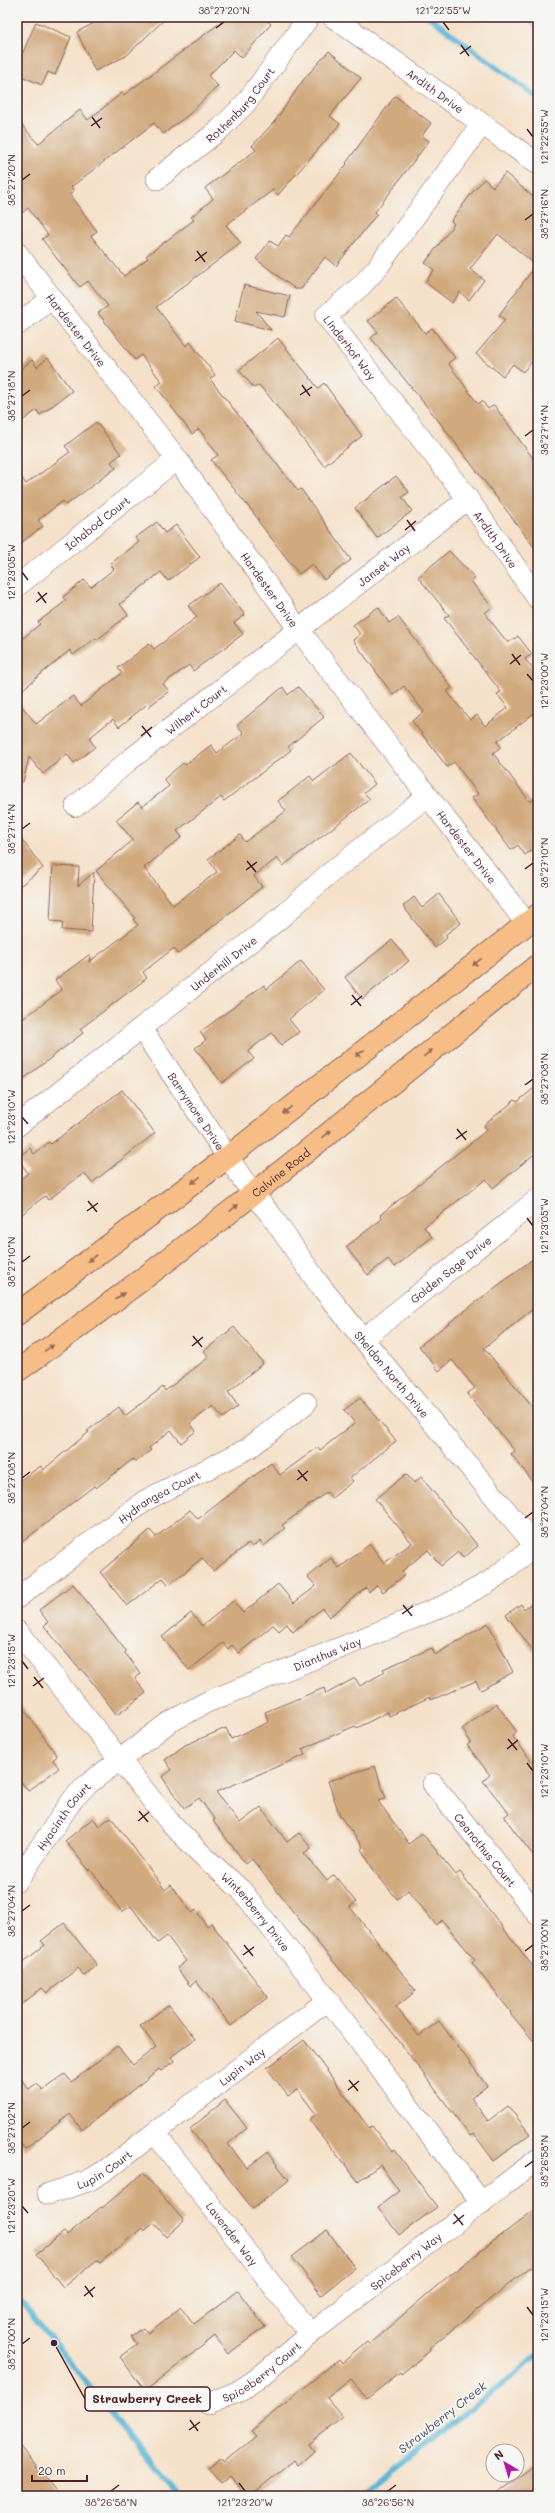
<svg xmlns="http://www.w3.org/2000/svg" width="555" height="2513" viewBox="0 0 555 2513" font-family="Mali,sans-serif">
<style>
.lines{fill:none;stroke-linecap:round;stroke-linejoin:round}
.stream{stroke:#54b3d3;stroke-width:5.5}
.building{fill:#d0a97d}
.minor-casing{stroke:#866362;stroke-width:22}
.major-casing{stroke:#866362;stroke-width:24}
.minor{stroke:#fff;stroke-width:21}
.major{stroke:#f6be86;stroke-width:22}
.oneway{fill:#976754}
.ticks{fill:none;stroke:#4a1f2b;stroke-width:1.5}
.labels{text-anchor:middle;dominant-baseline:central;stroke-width:4;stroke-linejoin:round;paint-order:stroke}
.street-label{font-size:11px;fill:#4a1f2b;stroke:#f6f6f2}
.water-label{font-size:12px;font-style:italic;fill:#4e5366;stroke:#f6f6f2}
.leader{fill:none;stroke:#4a1f2b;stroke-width:1.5}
.callout-dot{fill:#4a1f2b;stroke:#f6f6f2;stroke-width:1.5}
.callout{fill:#f6f6f2;stroke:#4a1f2b;stroke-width:1.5}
.callout-label{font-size:12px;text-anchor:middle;font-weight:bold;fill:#4a1f2b}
.neatline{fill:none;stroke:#4a1f2b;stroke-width:1.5}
.ticks-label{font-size:10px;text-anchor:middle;fill:#4a1f2b}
</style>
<rect width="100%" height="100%" fill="#f6f6f2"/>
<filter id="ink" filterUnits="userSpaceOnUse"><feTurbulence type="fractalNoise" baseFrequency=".025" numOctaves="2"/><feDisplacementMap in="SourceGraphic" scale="8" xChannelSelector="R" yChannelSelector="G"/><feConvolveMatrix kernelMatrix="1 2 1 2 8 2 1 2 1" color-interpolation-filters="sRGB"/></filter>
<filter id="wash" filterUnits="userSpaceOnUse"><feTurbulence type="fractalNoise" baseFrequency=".012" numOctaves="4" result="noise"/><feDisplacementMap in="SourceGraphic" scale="16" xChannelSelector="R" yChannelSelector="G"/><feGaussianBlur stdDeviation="0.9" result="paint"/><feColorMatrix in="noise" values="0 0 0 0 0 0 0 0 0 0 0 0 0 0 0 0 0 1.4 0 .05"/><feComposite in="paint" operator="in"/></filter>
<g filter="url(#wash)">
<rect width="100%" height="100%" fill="#f5e1c9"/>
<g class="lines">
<g class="stream">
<path d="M429,17l109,81"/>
<path d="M17,2297l161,199"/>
<path d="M360,2496l178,-140"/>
</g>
</g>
<g id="blocks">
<g class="building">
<path d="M106,17h61l-41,39 -31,15 -18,-39z"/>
<path d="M228,17h35l8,7 -29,34 -8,-8 -26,26 10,10 -30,29 -25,19 -9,-11 -83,64 3,4 -5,3 28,37 -6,5 33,40 24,-18 -2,-2 48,-36 -3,-3 22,-18 -8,-11 51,-38 -4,-4 23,-25 29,-42 25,-28 32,27 -31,38 10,8 -62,71 -5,-5 -47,35 15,18 -85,64 30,39 4,-4 25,33 -5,4 88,112 3,-2 50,71 -27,20 -12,-16 -13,10 -41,-53 1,-1 -48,-60 7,-5 -19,-26 -7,5 -36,-48 6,-4 -21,-27 -6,5 -37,-47 10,-7 -20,-25 -8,6 -22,-27 -16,-21 6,-4 -20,-27 -11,9v-98l21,25 42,-34 8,10 34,-27 2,2z"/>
<path d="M36,22l35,15 -16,38 -7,-3 -6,13 -25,-11v-8z"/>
<path d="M395,96l36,27 -9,13 7,5 -54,71 2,2 -41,52 -11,-9 -24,32h-6l-39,-30 14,-18 8,5 8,-11 3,2 58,-73 -1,-1z"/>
<path d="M505,173l33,28v153l-15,18 -10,-8 -10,12 -27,-22 29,-34 -6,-5 37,-50 -38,-31 -28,35 14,11 -15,20 -9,-8 -8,11 -27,-21 9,-12 -9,-7 29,-39 -3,-3 20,-27 13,-15 9,8z"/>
<path d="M244,285l46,11 -5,21 -29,-6 15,19 -36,-9z"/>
<path d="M396,298l29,35 7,-5 23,30 -7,5 30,41 4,-3 6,8 6,-4 44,60v87l-97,-128 -70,-86 7,-6 -10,-11z"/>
<path d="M278,338l40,50 6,-5 38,53 -38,30 -56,-71 -9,-10 -5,3 -15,-18z"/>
<path d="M48,358l24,33 -32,24 -3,-5 -20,15v-53l15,-12 5,7z"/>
<path d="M96,422l25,32 -10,8 5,6 -50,37 -3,-4 -25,19 5,6 -26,20v-75l9,13 44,-32 -5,-6z"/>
<path d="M396,476l13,16 -7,5 10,14 -35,27 -22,-30z"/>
<path d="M157,522l8,11 11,-8 24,32 -32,24 -7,-9 -41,32 8,11 -31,25 -1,-2 -23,17 -3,-5 -53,44v-51l23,-19 -2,-2 28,-21 -3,-4 21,-17 7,7 23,-18 -4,-5 29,-22 -4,-4z"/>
<path d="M449,551l26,27 -4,3 21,26 -7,6 11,15 12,15 10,-7 14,18 -7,5 13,17v34l-41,32 4,5 -8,6 37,49 8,-6v49l-13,10 -7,-10 -7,5 -39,-52 6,-4 -24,-32 -7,5 -35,-46 12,-9 -20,-26 -11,9 -40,-55 7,-6 -7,-9 25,-18 11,16 9,-6 54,71 -5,3 23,29 7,-5 8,11 23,-18 -11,-14 4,-2 -57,-74 5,-3 -31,-38z"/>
<path d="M220,583l25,32 -11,8 9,11 -50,37 -4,-6 -26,19 6,7 -21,16 -2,-2 -27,22 -6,-8 -24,19 6,9 -21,16 -7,-9 -24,20 -14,-17 -6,25 -6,-1v-81l19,24 37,-28 8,10 41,-33 -4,-5 31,-24 5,5 43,-32 -9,-11z"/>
<path d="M283,687l5,8 10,-8 26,30 -36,30 3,3 -31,24 -36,27 -3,-4 -44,34 5,6 -38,31 29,37 44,-33 -9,-13 32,-24 5,7 41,-31 -8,-10 32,-25 4,5 37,-28 24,31 -11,9 6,6 -87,67 -6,-8 -23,18 8,11 -84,67 -4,-6 -31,24 4,6 -67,51 3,4 -66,51v-61l45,-33 -7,-10 35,-26 -1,8 49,-37 -5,-6 2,-1 -39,-47 37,-31 -17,-20 22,-18 4,5 27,-21 -5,-7 19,-16 2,2 26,-20 6,8 27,-20 -7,-8z"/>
<path d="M17,833l26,35 -26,20z"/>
<path d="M53,866l26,1 -1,19 16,-14 -3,60 -29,-2 1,-8 -13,-1z"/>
<path d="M439,894l22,29 -16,12 2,3 -12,10 -32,-42 11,-9 8,11z"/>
<path d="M392,940l17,21 -47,38 -17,-22z"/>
<path d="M301,961l23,29 -35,29 10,13 -18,13 -9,-12 -24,18 6,8 -32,24 -27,-35 11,-8 -6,-8 64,-47 3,4z"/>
<path d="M538,1085v66l-45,37 -7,-9 -62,48 8,10 -37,30 -7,-8 -20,16 -22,-28 37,-29 -3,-3 107,-85 -3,-5 31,-25 2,2z"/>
<path d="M122,1090l33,43 -63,50 -8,-10 -36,27 -3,-4 -28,22v-36l11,-9 -11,-15 13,-10 4,6 15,-12 2,2z"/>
<path d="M538,1255v50l-54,43 54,66v74l-27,-34 4,-3 -48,-57 8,-6 -23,-28 -13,11 -20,-25z"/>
<path d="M234,1327l29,36 -35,29 10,14 -15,12 -10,-12 -23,17 6,8 -15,12 -10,-13 -22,18 2,2 -16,12 -2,-3 -37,29 -2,-2 -77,60v-64l24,-16 2,4 46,-38 -2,-1 32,-24 6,9 38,-29 2,4 44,-34 -5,-6z"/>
<path d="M360,1398l36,43 -46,37 3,3 -21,17 -5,-6 -45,33 3,3 -21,18 -4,-5 -8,6 -3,-4 -36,28 -11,-13 -33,27 -6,-7 -36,28 -27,-34 50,-42 6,7 34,-27 8,9 73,-56 9,12 38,-28 2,3 35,-27 -11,-13z"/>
<path d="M406,1474l8,9 7,-6 57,69 -15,12 -5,-6 -17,14 -13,-16 -26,21 3,4 -22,17 -6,-7 -8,7 -3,-4 -37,29 -7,-9 -29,24 -6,-8 -8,7 -6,-6 -34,28 -7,-8 -4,4 -5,-6 -34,27 -27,-33 29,-24 11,13 31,-25 10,12 35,-29 16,19 22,-17 -8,-9 23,-19 8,10 31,-24 14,19 28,-20 -37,-44z"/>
<path d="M73,1584l53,67 -1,2 16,21 -6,4 11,15 -29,22 -35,-46 -2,1 -36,-44 4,-4 -9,-12z"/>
<path d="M538,1598v59l-32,-42 15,-11 3,5z"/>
<path d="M488,1623l25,49 -32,18 -5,-9 -45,19 -1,-3 -41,19 -1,-4 -31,16 -2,-2 -53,23 3,6 -89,37 24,31 21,-16 26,35 12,-9 12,15 -7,5 23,28 7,-6 22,27 -6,5 66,84 -20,16 23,29 20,-15 48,65 -16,12 17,23 20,-15 22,28 -36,27 -20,-27 -4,2 -77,-103 -80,-96 -61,-78 -6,5 -33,-43 2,-1 -16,-22 -15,10 -22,-31 10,-7 -7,-10 20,-15 41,-17 5,11 38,-17 -4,-10 59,-24 2,6 29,-16 5,8 25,-14 -2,-3 49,-21 3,7z"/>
<path d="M17,1699l40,57 -4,4 6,8 -31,23 -11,-15z"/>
<path d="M496,1703l21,29 -5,4 26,33v93l-34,-45 5,-4 -26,-32 7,-6 -23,-30 4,-3 -9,-13z"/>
<path d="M375,1766l11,33 -8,2 31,43 13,-11 34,42 4,-3 78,101v73l-28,-33 1,-1 -39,-49 3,-3 -33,-40 -6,5 -28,-35 -11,9 -22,-27 -14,-23 2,-2 -23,-31 -12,-35z"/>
<path d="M111,1817l54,73 6,-5 21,28 4,-3 11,16 4,-3 57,74 -37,29 -35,-45 -6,5 -13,-18 9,-7 -19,-25 -9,7 -27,-37 -9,6 -32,-43 -1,1 -24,-29 28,-23 6,8z"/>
<path d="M64,1923l33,42 -13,11 -6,-8 -31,25 -5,-5 -25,20v-41l28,-22 -4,-4z"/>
<path d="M169,2005l26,34 -24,18 3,4 -13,10 -2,-2 -77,61 -12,-16 -45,35 -8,-10v-65l12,15 8,-6 6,7 22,-16 7,8 45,-36 16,19 23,-18 -16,-21z"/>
<path d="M304,2040l65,88 3,-2 20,26 3,-2 42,57 -38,28 -21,-28 21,-16 -19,-26 -22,16 -49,-61 7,-6 -19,-25 -9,7 -21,-28z"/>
<path d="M225,2100l22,28 -19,16 19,24 20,-16 22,28 -36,29 -63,-80z"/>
<path d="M143,2173l41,48 -18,16 -12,-14 -10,8 -2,-3 -42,35 -3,-3 -34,27 -27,-33 28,-22 3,3 34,-28 1,1z"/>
<path d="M538,2207v54l-109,87 2,2 -30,24 -1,-2 -33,27 -16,-20 -24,19 16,19 -34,27 5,7 -16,14 -4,-5 -44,36h-5l-15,-20 -9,7 -13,-16 12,-9 4,4 32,-26 -5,-5 88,-72 3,4 25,-21 2,2 77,-66z"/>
<path d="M327,2230l28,38 -34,27 -29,-38z"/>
<path d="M238,2291l27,36 -37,27 -13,-18 -70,55 -25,-34 17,-12 -6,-9 12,-8 5,5 33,-26 13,17z"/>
<path d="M17,2443l43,53h-43z"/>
<path d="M532,2468l6,8v20h-44z"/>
</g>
</g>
</g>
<g filter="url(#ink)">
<use href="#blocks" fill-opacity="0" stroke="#866362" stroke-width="1"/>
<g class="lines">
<defs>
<g id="minor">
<path id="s1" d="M333,17l205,147"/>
<path d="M536,17l2,2"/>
<path id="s2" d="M482,124l-105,144 -15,17 -36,31 142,183 70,100"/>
<path id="s3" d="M157,179l62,-49 26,-26 64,-87"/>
<path id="s4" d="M17,253l160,206 122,171 228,294"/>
<path d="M17,325l35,-27"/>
<path id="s5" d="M17,586l160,-127"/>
<path id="s6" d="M76,806l51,-44 341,-263"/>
<path id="s7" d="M141,1028l111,165 19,22 47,68 45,56 175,210"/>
<path id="s8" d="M17,1126l267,-211 40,-37 102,-81"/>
<path id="s9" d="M363,1339l175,-140"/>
<path id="s10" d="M17,1598l129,-98 103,-52 57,-45"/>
<path id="s11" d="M17,1631l151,189 33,34 40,36 87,110 154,203"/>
<path id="s12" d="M433,1784l105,131"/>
<path id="s13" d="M17,1881l56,-82 15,-15 80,-61 39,-21 241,-98 41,-22 49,-38"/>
<path id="s14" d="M155,2133l155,201"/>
<path id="s15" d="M48,2194l40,-13 18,-11 222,-170"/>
<path id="s16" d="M208,2404l29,-12 20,-13 53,-45 228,-175"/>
</g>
<g id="major">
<path d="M17,1314l211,-157 310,-242"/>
<path id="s17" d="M17,1371c180,-127 349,-268 521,-406"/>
</g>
</defs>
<use href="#minor" class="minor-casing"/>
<use href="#major" class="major-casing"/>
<use href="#minor" class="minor"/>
<use href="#major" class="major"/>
</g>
<defs><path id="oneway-solid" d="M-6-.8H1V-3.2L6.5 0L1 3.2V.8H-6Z"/></defs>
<g class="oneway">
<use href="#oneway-solid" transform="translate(477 962) rotate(142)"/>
<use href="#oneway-solid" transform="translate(360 1053) rotate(142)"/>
<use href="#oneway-solid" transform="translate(428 1053) rotate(-39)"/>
<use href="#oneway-solid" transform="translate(287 1110) rotate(142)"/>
<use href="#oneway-solid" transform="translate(327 1134) rotate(-39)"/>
<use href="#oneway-solid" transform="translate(196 1180) rotate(143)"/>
<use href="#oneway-solid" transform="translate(234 1208) rotate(-38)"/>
<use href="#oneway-solid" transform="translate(92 1258) rotate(143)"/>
<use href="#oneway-solid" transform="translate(120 1296) rotate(-38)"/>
<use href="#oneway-solid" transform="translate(49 1348) rotate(-35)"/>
</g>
</g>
<path class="ticks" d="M443,22l6,8M216,28l8,-6M461,45l8,11M460,54l11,-8M92,117l8,11M91,126l11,-8M527,129l6,8M22,180l8,-6M525,220l8,-6M197,251l8,11M195,261l12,-9M302,385l8,11M300,395l12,-8M22,396l8,-6M525,436l8,-6M407,520l8,11M405,530l11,-9M22,572l6,8M38,592l8,11M36,602l11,-9M512,654l8,11M510,664l11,-9M527,674l6,7M142,726l9,11M141,736l11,-9M22,829l8,-6M247,861l9,11M525,869l8,-6M246,870l11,-8M352,995l9,11M351,1005l11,-9M525,1085l8,-6M22,1117l6,7M457,1129l9,11M456,1139l11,-8M88,1201l9,11M87,1211l11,-8M527,1218l6,8M22,1262l8,-6M193,1336l9,11M192,1346l11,-9M298,1470l9,11M22,1478l8,-6M297,1480l11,-9M525,1518l8,-6M403,1605l9,11M402,1614l11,-8M22,1661l6,8M34,1677l9,11M33,1686l11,-8M508,1739l9,11M507,1749l11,-9M527,1763l6,8M139,1811l9,11M138,1821l11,-9M22,1911l8,-6M244,1945l9,11M525,1951l8,-6M243,1955l11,-8M349,2080l9,11M348,2090l11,-9M22,2128l8,-6M525,2167l8,-6M22,2206l6,7M454,2214l9,11M453,2224l11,-9M85,2286l8,11M84,2296l11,-9M527,2307l6,8M22,2344l8,-6M190,2420l8,11M189,2430l11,-8M239,2483l6,8M111,2491l8,-6M388,2491l8,-6"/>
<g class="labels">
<g class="street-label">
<text stroke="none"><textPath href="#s1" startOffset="126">Ardith Drive</textPath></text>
<text stroke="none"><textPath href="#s3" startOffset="112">Rothenburg Court</textPath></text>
<text stroke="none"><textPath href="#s4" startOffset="97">Hardester Drive</textPath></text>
<text stroke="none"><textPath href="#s2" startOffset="288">Linderhof Way</textPath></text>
<text stroke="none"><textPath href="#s5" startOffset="102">Ichabod Court</textPath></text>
<text stroke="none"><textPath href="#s2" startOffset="529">Ardith Drive</textPath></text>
<text stroke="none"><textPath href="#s6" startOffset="391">Janset Way</textPath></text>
<text stroke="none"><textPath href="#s4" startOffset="421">Hardester Drive</textPath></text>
<text stroke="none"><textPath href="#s6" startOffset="154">Wilhert Court</textPath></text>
<text stroke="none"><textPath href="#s4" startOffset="745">Hardester Drive</textPath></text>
<text stroke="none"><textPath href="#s8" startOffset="263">Underhill Drive</textPath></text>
<text stroke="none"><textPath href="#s7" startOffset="100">Barrymore Drive</textPath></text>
<text stroke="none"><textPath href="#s17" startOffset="330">Calvine Road</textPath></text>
<text stroke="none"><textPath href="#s9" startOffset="112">Golden Sage Drive</textPath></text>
<text stroke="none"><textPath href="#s7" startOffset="428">Sheldon North Drive</textPath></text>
<text stroke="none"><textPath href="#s10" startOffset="175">Hydrangea Court</textPath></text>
<text stroke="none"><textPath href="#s13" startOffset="395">Dianthus Way</textPath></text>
<text stroke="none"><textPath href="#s13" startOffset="80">Hyacinth Court</textPath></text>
<text stroke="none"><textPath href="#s12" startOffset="84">Ceanothus Court</textPath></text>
<text stroke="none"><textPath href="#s11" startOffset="369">Winterberry Drive</textPath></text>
<text stroke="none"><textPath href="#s15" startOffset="234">Lupin Way</textPath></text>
<text stroke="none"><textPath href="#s15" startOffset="62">Lupin Court</textPath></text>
<text stroke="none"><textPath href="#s14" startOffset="127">Lavender Way</textPath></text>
<text stroke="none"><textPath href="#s16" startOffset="245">Spiceberry Way</textPath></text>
<text stroke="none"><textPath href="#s16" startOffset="63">Spiceberry Court</textPath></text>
</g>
<g class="water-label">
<text transform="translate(442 2417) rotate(-38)">Strawberry Creek</text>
</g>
</g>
<path class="leader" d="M54 2343L85 2399"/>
<circle class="callout-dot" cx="54" cy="2343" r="4"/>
<rect class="callout" x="85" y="2387" width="125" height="24" rx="4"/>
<g class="callout-label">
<text x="147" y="2403">Strawberry Creek</text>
</g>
<rect width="555" height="2513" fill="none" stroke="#f6f6f2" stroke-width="44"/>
<g transform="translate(505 2463) rotate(322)"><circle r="19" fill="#f6f6f2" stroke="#b1a0a2"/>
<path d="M0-3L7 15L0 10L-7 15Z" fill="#b5179e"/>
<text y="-6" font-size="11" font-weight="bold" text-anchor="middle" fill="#4a1f2b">N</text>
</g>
<path d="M32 2475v6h55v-6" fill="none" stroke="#4a1f2b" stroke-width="2"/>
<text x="38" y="2475" font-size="12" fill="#4a1f2b" stroke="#f6f6f2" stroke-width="3" paint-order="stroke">20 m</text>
<rect x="22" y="22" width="511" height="2469" class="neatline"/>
<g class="ticks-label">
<text x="224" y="14">38°27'20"N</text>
<text x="443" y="14">121°22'55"W</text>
<text transform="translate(544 137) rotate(-90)" y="4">121°22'55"W</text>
<text transform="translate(11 180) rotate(-90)" y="4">38°27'20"N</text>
<text transform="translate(544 214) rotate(-90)" y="4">38°27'16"N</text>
<text transform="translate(11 396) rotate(-90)" y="4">38°27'18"N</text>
<text transform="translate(544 430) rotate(-90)" y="4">38°27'14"N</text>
<text transform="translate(11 572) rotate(-90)" y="4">121°23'05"W</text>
<text transform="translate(544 681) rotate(-90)" y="4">121°23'00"W</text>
<text transform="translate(11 829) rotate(-90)" y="4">38°27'14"N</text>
<text transform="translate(544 863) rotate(-90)" y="4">38°27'10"N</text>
<text transform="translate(544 1079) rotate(-90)" y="4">38°27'08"N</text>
<text transform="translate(11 1117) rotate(-90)" y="4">121°23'10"W</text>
<text transform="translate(544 1226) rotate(-90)" y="4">121°23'05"W</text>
<text transform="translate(11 1262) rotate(-90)" y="4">38°27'10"N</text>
<text transform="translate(11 1478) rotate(-90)" y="4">38°27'08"N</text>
<text transform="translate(544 1512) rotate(-90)" y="4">38°27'04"N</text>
<text transform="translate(11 1661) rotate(-90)" y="4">121°23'15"W</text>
<text transform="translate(544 1771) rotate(-90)" y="4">121°23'10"W</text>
<text transform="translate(11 1911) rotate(-90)" y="4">38°27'04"N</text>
<text transform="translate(544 1945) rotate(-90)" y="4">38°27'00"N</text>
<text transform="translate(11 2128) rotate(-90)" y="4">38°27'02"N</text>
<text transform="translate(544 2161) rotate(-90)" y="4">38°26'58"N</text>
<text transform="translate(11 2206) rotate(-90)" y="4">121°23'20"W</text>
<text transform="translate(544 2315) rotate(-90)" y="4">121°23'15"W</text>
<text transform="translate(11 2344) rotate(-90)" y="4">38°27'00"N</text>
<text x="111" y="2506">38°26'58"N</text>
<text x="245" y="2506">121°23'20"W</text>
<text x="388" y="2506">38°26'56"N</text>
</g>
</svg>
